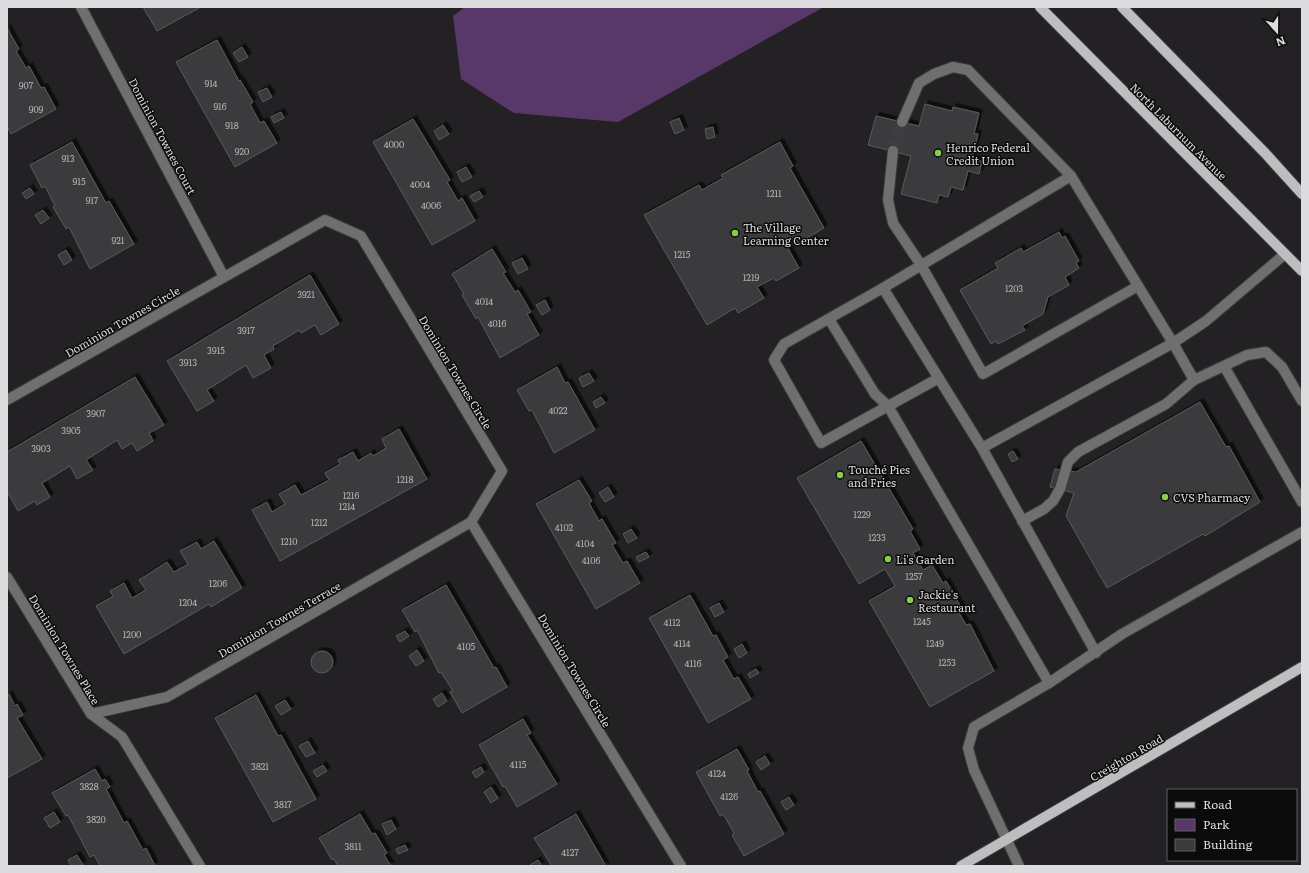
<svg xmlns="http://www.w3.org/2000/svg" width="1309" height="873" viewBox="0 0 1309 873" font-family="Literata,serif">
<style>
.green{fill:#583868}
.building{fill:#3b3a3c;stroke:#5c5a5d;filter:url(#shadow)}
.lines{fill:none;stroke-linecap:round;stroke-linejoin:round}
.minor-tunnel{stroke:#3f3d40;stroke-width:10;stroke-dasharray:10 5;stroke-linecap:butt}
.minor-casing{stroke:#3d3b3e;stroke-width:12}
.major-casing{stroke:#3d3b3e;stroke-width:12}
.minor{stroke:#6f6f70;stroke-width:10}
.major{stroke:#bebdbf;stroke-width:10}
.poi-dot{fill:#85cf4c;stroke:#0c0b0c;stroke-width:1.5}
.labels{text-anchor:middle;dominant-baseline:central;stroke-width:3;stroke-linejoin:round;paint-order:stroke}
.number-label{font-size:9px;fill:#b4b3b5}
.street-label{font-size:11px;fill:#dcdbdd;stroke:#0c0b0c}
.poi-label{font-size:11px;fill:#dcdbdd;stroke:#0c0b0c;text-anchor:start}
</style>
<defs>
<filter id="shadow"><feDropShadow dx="3.5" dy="-3.5" stdDeviation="0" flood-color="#0009"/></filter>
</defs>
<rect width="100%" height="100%" fill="#232124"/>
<path class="green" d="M465,7h359l-206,115 -104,-9 -53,-34 -8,-63z"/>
<g class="building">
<path d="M143,7h56v1l-42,23z"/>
<path d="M7,28l12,21 -3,2 10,17 3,-2 12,22 3,-1 12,22 -45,25 -4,-8z"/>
<path d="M217,40l22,41 1,-1 13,22 -3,2 10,19 4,-2 13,22 -42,24 -59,-105z"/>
<path d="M242,47l6,10 -9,5 -6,-9z"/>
<path d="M267,88l5,9 -9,5 -5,-10z"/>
<path d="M925,104l27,7 1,-4 26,6 -5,21h4l-6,25 10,2 -3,13 -11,-3 -5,19 -12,-3 -3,10 -9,-2 -2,8 -36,-9 10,-38 -43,-11 8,-29 43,10z"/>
<path d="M281,112l3,6 -10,5 -3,-6z"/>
<path d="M679,118l5,12 -9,4 -5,-12z"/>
<path d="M413,119l37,61 -3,2 11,19 4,-3 13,23 -43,24 -59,-103z"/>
<path d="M443,125l6,9 -10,6 -5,-9z"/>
<path d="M713,127l2,10 -8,2 -2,-10z"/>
<path d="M72,142l34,61 3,-2 25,43 -44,25 -21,-42 -3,2 -13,-22 2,-1 -10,-20 -3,2 -12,-23z"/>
<path d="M780,142l13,24 -3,2 34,60 -26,15 -3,-5 -10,5 14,25 -23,13 -2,-3 -17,9 7,11 -26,15 -3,-5 -28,17 -63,-110 55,-30 3,5 21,-12 -2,-3z"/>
<path d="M466,167l6,10 -10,5 -5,-10z"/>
<path d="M30,188l4,6 -8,5 -4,-6z"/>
<path d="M479,191l4,6 -9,5 -4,-6z"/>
<path d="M43,210l6,8 -8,6 -6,-9z"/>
<path d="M1059,232l3,6 3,-2 14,25 -3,2 3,5 -14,9 4,8 -21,12 -5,17 -21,12 3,4 -27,14 -2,-3 -5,3 -31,-54 38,-22 -3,-5 26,-15 2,4z"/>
<path d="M492,249l14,23 -3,1 12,19 3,-2 13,22 -4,2 12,21 -39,23 -22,-41 -2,2 -14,-24 2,-1 -12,-20z"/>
<path d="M66,250l6,10 -8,5 -6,-10z"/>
<path d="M522,258l6,11 -10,5 -6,-11z"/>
<path d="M310,275l29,49 -18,11 -6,-10 -14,8 -2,-3 -26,16 1,3 -10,6 7,13 -18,10 -7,-13 -39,25 7,11 -17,10 -30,-50z"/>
<path d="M545,300l5,10 -8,5 -6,-10z"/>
<path d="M557,367l8,16 3,-1 27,48 -41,23 -22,-43 -3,1 -12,-21z"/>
<path d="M589,373l5,8 -11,6 -4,-9z"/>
<path d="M135,377l29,48 -15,8 4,8 -16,10 -5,-8 -10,6 -5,-9 -31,20 7,10 -16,9 -7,-13 -28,17 8,14 -13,8 -2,-4 -17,10 -11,-20v-39z"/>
<path d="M601,397l4,6 -9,5 -3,-6z"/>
<path d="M1200,402l26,45 3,-1 31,56 -55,34 -2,-2 -96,54 -41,-72 8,-23 -24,-6 5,-18 21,3z"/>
<path d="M399,429l28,50 -147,82 -28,-51 15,-8 5,10 13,-8 -6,-10 16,-9 6,10 28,-15 -4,-7 15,-9 -2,-4 15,-8 5,9 13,-8 2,3 13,-8 -4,-9z"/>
<path d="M861,441l52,88 -3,2 10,18 -7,4 10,17 9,-5 11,18 3,-2 16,28 -4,2 8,14 4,-1 24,47 -64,36 -61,-106 26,-15 -10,-17 -26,15 -62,-106z"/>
<path d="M1013,451l5,8 -6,3 -4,-8z"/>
<path d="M579,480l13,21 -3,2 10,18 3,-2 14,24 -4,2 11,18 4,-2 13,22 -44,26 -60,-105z"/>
<path d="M608,487l6,10 -9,5 -6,-9z"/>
<path d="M631,529l6,9 -9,5 -5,-9z"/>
<path d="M214,541l28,47 -31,19 -2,-3 -85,50 -28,-48 17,-10 -3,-5 14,-8 8,15 14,-8 -7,-10 28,-18 7,10 14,-8 -8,-13 17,-9 4,7z"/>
<path d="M646,552l3,5 -10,5 -3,-5z"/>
<path d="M446,585l48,83 2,-1 11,20 -45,26 -12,-21 3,-1 -12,-19 -2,1 -22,-43 -2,2 -13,-22z"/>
<path d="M690,595l23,41 3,-1 12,22 -5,3 11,19 4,-2 13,22 -43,24 -59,-105z"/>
<path d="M719,603l5,9 -9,5 -5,-9z"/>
<path d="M405,631l4,5 -9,6 -4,-6z"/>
<path d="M742,644l5,9 -8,5 -5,-9z"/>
<path d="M417,650l7,11 -8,5 -7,-10z"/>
<circle cx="322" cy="662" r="11"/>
<path d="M756,669l3,4 -9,5 -2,-4z"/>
<path d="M442,693l5,8 -9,6 -5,-8z"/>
<path d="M9,694l6,12 2,-2 6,11 -6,3 25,41 -35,19v-83z"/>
<path d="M256,695l22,41 3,-1 35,64 -43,23 -58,-104z"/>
<path d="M285,700l6,9 -10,6 -6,-9z"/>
<path d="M523,719l8,14 -4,2 30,49 -40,23 -12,-21 -2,1 -24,-42z"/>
<path d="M308,741l7,12 -9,4 -7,-11z"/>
<path d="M737,749l12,21 -2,1 11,21 2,-1 24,43 -40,22 -12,-21 2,-2 -11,-19 -3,2 -24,-44z"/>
<path d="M765,756l5,8 -9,6 -5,-8z"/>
<path d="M323,765l4,6 -10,6 -4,-6z"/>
<path d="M481,767l3,5 -8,6 -4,-6z"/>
<path d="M95,769l7,12 3,-2 5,8 -4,2 18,34 3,-2 16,29 3,-2 9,18h-55l-6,-11 -4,2 -22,-42 -2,1 -14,-23z"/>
<path d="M491,787l7,11 -7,5 -7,-11z"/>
<path d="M789,797l5,8 -8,5 -5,-8z"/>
<path d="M54,812l6,10 -10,6 -6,-10z"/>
<path d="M360,814l12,20 3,-1 12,20 -3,2 7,11h-53l-4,-7 -2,1 -13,-22z"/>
<path d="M576,814l30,52h-54l-18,-28z"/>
<path d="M391,820l5,9 -9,6 -5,-11z"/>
<path d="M405,845l3,5 -10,4 -2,-5z"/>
<path d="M77,855l6,10 -12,1 -3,-6z"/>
<path d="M538,860l4,6h-11l-1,-1z"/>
</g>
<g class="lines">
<path class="minor-tunnel" d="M893,151l9,-29"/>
<defs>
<g id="minor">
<path d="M81,7l143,270"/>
<path d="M902,122l17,-39 15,-9 19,-7 15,3 103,106"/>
<path d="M893,151l-5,49 5,23 28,42 62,109 155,-88"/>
<path d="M1285,254l-79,67 -33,22 21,37 53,-25 19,-3 16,15 20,34"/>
<path d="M883,288l-99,56 -10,16 47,83 118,-65"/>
<path d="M829,319l46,75 13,12 161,277"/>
<path d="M1224,366l78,136"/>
<path d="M7,400l318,-180 36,16 141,235 -31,51 210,344"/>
<path d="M982,448l-99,-160 188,-112 102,167 -191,105 114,205"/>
<path d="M1022,521l22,-12 9,-8 7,-12 8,-27 10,-10 88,-48 28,-24"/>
<path d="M7,577l84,137 31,23 78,129"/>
<path d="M91,714l76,-17 304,-175"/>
<path d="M1019,866l-45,-96 -6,-22 6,-21 75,-44 73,-49 180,-102"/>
</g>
<g id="major">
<path d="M1040,7l262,264"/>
<path d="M1122,7l143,146 37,41"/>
<path d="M961,866l341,-199"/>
</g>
</defs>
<use href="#minor" class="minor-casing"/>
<use href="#major" class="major-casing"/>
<use href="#minor" class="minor"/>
<use href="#major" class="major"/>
</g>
<g class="poi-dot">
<circle cx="938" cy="153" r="4"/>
<circle cx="735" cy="233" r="4"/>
<circle cx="840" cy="475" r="4"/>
<circle cx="1165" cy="497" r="4"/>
<circle cx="888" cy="559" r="4"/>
<circle cx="910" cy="600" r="4"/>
</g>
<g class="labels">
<g class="number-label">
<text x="211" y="83">914</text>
<text x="26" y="85">907</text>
<text x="220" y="106">916</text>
<text x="36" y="109">909</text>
<text x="232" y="125">918</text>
<text x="394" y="144">4000</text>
<text x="242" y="151">920</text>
<text x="68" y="158">913</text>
<text x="79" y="181">915</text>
<text x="420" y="184">4004</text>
<text x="774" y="193">1211</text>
<text x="92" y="200">917</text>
<text x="431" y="205">4006</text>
<text x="118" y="240">921</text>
<text x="682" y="254">1215</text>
<text x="751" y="277">1219</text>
<text x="1014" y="288">1203</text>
<text x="306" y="294">3921</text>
<text x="484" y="301">4014</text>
<text x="497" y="323">4016</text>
<text x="246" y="330">3917</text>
<text x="216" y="350">3915</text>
<text x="188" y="362">3913</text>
<text x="558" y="410">4022</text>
<text x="96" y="413">3907</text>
<text x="71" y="430">3905</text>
<text x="41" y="448">3903</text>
<text x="405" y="479">1218</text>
<text x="351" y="495">1216</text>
<text x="347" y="506">1214</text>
<text x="862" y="514">1229</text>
<text x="319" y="522">1212</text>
<text x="564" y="527">4102</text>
<text x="877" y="537">1233</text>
<text x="289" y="541">1210</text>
<text x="585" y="543">4104</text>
<text x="591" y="560">4106</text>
<text x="914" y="576">1257</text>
<text x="218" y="583">1206</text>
<text x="188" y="602">1204</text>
<text x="922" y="621">1245</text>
<text x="672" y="622">4112</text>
<text x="132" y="634">1200</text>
<text x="682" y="643">4114</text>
<text x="935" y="643">1249</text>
<text x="466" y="646">4105</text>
<text x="947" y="662">1253</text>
<text x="693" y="663">4116</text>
<text x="518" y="764">4115</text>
<text x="260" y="766">3821</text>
<text x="717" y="773">4124</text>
<text x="89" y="786">3828</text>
<text x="729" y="796">4126</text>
<text x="283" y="804">3817</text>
<text x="96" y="819">3820</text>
<text x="353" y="846">3811</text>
<text x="570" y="852">4127</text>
</g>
<g class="street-label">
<text transform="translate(1179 131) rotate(45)">North Laburnum Avenue</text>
<text transform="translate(163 136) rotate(62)">Dominion Townes Court</text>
<text transform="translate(122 321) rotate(-30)">Dominion Townes Circle</text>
<text transform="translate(456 372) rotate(59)">Dominion Townes Circle</text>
<text transform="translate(279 619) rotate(-30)">Dominion Townes Terrace</text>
<text transform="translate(65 649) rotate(59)">Dominion Townes Place</text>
<text transform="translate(575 670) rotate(59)">Dominion Townes Circle</text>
<text transform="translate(1126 757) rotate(-30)">Creighton Road</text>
</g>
<g class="poi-label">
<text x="946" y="147">Henrico Federal<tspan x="946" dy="13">Credit Union</tspan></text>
<text x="743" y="227">The Village<tspan x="743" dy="13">Learning Center</tspan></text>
<text x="848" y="469">Touché Pies<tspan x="848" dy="13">and Fries</tspan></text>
<text x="1173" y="497">CVS Pharmacy</text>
<text x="896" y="559">Li's Garden</text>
<text x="918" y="594">Jackie's<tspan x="918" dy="13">Restaurant</tspan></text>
</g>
</g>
<rect width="1309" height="873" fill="none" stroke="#dcdbdd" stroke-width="16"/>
<rect x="1167" y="789" width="130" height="72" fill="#0c0b0c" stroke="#5f5e60"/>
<rect x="1175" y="802" width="20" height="6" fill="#bebdbf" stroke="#5f5e60"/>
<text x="1203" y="809" font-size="12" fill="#dcdbdd">Road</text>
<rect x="1175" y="819" width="20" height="12" fill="#583868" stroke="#5f5e60"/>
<text x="1203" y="829" font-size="12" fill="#dcdbdd">Park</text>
<rect x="1175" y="839" width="20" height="12" fill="#3b3a3c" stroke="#5f5e60"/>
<text x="1203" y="849" font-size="12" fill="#dcdbdd">Building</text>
<g transform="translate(1277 32) rotate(159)" stroke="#0c0b0c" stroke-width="3" paint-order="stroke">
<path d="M0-3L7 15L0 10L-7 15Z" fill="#dcdbdd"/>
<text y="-6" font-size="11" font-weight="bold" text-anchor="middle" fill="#dcdbdd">N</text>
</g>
</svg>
